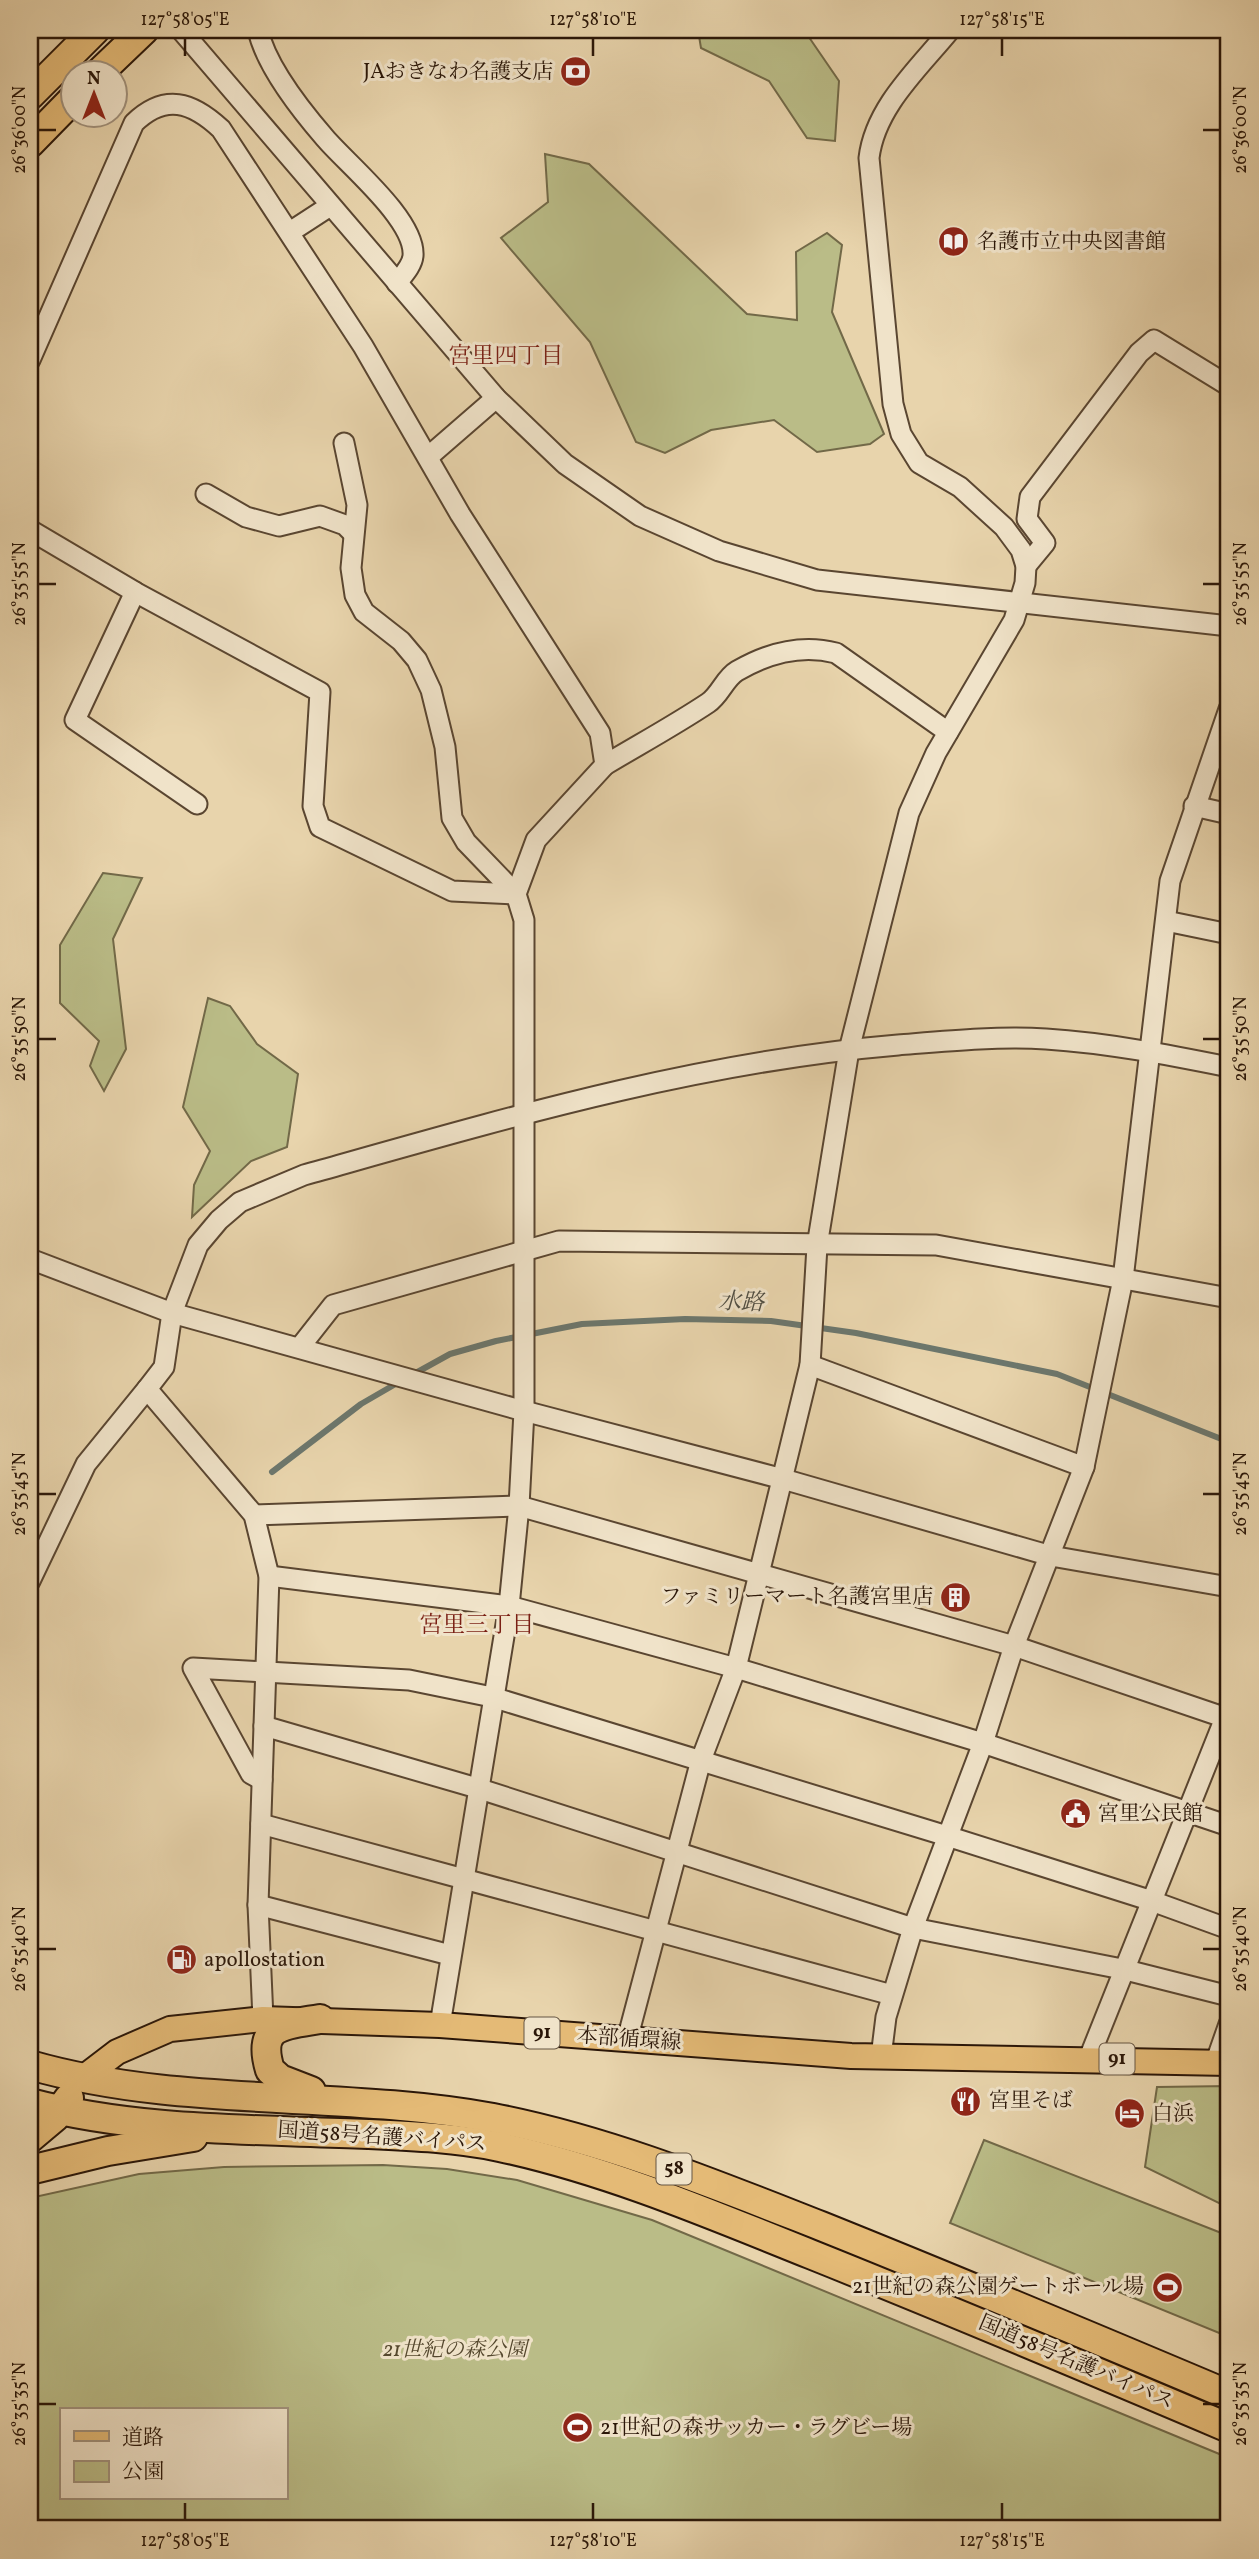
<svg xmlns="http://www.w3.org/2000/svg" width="1259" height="2559" viewBox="0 0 1259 2559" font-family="Vollkorn,'Noto Serif JP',serif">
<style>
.green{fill:#babc87;stroke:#726948;stroke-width:2;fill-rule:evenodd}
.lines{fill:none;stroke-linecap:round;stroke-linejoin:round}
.stream{stroke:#6c776d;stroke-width:6}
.minor-casing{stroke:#5a4631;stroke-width:23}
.major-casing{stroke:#2a1608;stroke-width:28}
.highway-casing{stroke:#2a1608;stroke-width:32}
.minor{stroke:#f0e3c9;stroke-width:19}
.major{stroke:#e4ba76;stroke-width:24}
.highway{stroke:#e4ba76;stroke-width:28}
.ticks{fill:none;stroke:#2a1608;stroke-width:2.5}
.labels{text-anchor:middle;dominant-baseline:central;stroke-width:6;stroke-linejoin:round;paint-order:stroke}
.shield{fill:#f0e3c9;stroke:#655442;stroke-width:2}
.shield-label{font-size:19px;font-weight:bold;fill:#2a1608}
.poi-label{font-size:21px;fill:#2a1608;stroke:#f0e3c9;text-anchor:start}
.street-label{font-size:21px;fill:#2a1608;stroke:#f0e3c9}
.park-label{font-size:21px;font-style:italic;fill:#55482e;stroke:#f0e3c9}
.neighbourhood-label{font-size:23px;fill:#7a1f14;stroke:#f0e3c9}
.water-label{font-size:23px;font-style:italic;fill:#504e43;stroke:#f0e3c9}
.neatline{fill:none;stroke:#2a1608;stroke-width:2.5}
.ticks-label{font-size:18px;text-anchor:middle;fill:#2a1608}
</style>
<rect width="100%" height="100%" fill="#e8d4ac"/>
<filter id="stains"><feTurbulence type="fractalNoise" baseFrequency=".00286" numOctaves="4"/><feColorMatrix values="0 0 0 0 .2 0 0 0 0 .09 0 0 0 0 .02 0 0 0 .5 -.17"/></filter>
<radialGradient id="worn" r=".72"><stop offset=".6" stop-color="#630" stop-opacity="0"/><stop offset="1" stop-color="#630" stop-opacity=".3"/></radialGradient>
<g class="green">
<path d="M698,30h106l35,51 -4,60 -28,-3 -38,-57 -68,-33z"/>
<path d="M545,154l44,10 158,150 50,6 -1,-68 31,-19 15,12 -10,67 52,122 -14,10 -53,8 -43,-32 -63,10 -46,23 -29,-11 -46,-100 -89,-104 47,-36z"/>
<path d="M103,873l39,5 -29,61 13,110 -22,42 -14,-25 9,-25 -39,-38v-58z"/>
<path d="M208,998l22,8 27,38 41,30 -11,73 -36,14 -59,56 2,-32 16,-34 -27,-44z"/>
<path d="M1229,2086v122l-84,-41 12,-80z"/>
<path d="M984,2140l245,96v101l-279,-114z"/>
<path d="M383,2165l64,4 70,11 135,40 577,238v71h-1199v-331l109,-24 85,-7zM61,2410h224v88h-224z"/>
</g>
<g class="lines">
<g class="stream">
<path d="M412,1375l38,-21 46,-13 86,-17 103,-5 86,2 85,12 201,41 172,68"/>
<path d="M272,1472l89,-68 38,-22"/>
</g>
<defs>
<g id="minor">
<path d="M181,30l315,368 69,66 75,52 79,35 98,29 412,46"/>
<path d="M258,30c8,36 42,79 67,108 22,26 91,82 88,118 -1,10 -10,19 -16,27"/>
<path d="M290,232l40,-26"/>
<path d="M30,360l104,-237c31,-30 58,-21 87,6l142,217 97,168 140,219 5,32 -69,75 -20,54 8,26v491l-5,95 -10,100 -69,419"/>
<path d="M344,443l13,62 -6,63 4,27 9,17 37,29 16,19 14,30 14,57 7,71 14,24 50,52"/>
<path d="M428,457l68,-59"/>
<path d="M206,494l40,23 33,9 41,-10 25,9 8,8"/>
<path d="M30,530l105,62 185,100 -7,114 7,21 132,64 64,3"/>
<path d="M1026,566l19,-23 -18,-24 3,-22 109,-144 15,-13 75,46"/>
<path d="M135,592l-60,128 122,84"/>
<path d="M605,765c35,-21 70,-40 103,-62 12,-8 17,-25 29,-32 31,-18 65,-27 99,-18l112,79"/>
<path d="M1194,806l35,8"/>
<path d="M1166,921l63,13"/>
<path d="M30,1259l142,54 352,98 259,68 268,77 178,31"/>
<path d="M300,1347l33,-42 226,-64 377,4 293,53"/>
<path d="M810,1365l274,102"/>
<path d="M254,1515l265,-9 495,140 215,73"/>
<path d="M269,1576l240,30 227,62 247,75 246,83"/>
<path d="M30,1581l56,-117 61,-75"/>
<path d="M264,1726l213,62 436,140 209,41 107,27"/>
<path d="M262,1780l-11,-6 -58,-106 216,12 83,17 455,139 202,64 80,29"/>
<path d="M261,1824l631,171"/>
<path d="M258,1905l192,50"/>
<path d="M263,2019l-5,-114 11,-329 -15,-61 -107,-126 17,-22 8,-54 26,-68 21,-25 21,-18 64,-27c196,-55 390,-113 594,-130 49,-4 98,-9 148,-6 62,4 123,16 183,28"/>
<path d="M627,2040l74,-280 35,-92 74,-303 7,-119 32,-196 60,-237 27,-60 78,-133 11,-37 1,-17 -5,-16 -17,-23 -44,-40 -41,-24 -18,-29 -8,-30 -24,-246c6,-51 50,-90 81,-128"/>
<path d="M881,2057l5,-40 27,-89 70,-185 31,-97 70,-179 39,-188 47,-398 59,-172"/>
<path d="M1089,2058l140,-350"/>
<path d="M1216,2061l13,-37"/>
</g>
<path id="major" d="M83,2078l34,-26 53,-23 93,-10 177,6 411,31 378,7"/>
<g id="highway">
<path d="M98,74l46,-44"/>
<path d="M30,95l65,-65"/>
<path d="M30,143l44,-45"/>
<path d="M30,2065c149,43 310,25 463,53 114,22 221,66 328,108 137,55 273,112 408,169"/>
<path d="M311,2091l-31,-12 -10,-9c-14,-46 14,-45 50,-51"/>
<path d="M30,2103c110,29 225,26 338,31 44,2 89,4 132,13 107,23 208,66 310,107 140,56 280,115 419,174"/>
<path d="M30,2138l25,-21 14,-19"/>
<path d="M30,2170l78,-19 85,-14"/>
</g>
</defs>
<use href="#minor" class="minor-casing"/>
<use href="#major" class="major-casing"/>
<use href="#highway" class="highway-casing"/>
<use href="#minor" class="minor"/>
<use href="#major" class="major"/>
<use href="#highway" class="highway"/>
</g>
<path class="ticks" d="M185,38v18M593,38v18M1002,38v18M38,130h18M1203,130h17M38,584h18M1203,584h17M38,1039h18M1203,1039h17M38,1494h18M1203,1494h17M38,1949h18M1203,1949h17M38,2404h18M1203,2404h17M185,2503v17M593,2503v17M1002,2503v17"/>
<defs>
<symbol id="bank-disc" viewBox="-11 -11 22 22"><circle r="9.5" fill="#8f2418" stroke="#f0e3c9"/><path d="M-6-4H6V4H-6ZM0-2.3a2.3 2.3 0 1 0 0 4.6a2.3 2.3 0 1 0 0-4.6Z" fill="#fff"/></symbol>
<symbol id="library-disc" viewBox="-11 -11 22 22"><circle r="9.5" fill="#8f2418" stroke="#f0e3c9"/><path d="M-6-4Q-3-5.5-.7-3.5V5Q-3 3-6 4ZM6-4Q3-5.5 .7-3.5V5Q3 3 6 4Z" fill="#fff"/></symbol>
<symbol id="building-disc" viewBox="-11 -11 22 22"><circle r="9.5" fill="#8f2418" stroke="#f0e3c9"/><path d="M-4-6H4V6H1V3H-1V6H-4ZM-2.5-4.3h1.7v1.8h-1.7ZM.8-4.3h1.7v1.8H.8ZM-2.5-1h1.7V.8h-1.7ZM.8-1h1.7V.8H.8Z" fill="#fff"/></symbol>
<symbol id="civic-disc" viewBox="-11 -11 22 22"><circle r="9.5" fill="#8f2418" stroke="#f0e3c9"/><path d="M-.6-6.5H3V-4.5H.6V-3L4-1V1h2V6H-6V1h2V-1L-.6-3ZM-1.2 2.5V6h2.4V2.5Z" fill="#fff"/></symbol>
<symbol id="fuel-disc" viewBox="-11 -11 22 22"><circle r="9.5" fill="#8f2418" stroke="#f0e3c9"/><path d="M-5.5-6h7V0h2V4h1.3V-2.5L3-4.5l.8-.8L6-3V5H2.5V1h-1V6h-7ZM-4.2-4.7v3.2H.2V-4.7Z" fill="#fff"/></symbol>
<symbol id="restaurant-disc" viewBox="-11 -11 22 22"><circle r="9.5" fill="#8f2418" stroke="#f0e3c9"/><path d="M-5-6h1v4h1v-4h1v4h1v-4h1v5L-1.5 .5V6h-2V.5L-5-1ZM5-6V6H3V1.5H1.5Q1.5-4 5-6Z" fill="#fff"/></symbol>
<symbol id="hotel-disc" viewBox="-11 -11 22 22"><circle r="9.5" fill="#8f2418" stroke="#f0e3c9"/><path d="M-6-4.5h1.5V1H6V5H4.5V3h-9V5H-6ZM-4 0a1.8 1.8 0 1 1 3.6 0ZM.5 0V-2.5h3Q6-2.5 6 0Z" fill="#fff"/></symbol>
<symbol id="stadium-disc" viewBox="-11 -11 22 22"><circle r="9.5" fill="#8f2418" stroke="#f0e3c9"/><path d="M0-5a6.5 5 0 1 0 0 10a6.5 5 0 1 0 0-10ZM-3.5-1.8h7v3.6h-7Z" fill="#fff"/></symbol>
</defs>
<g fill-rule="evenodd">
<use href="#bank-disc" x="558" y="54" width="35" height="35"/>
<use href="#library-disc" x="936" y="224" width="35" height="35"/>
<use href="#building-disc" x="938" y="1580" width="35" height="35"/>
<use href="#civic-disc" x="1058" y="1796" width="35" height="35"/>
<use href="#fuel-disc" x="164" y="1942" width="35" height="35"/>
<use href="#restaurant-disc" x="948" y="2084" width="35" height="35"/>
<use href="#hotel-disc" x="1112" y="2096" width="35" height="35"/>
<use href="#stadium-disc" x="1150" y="2270" width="35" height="35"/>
<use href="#stadium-disc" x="560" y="2410" width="35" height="35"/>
</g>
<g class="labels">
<g class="shield">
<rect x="524.5" y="2017.5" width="35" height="31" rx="5"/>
<rect x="1099.5" y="2043.5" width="35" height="31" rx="5"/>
<rect x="656.5" y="2153.5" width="35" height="31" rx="5"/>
</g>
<g class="shield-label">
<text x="542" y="2033">91</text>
<text x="1117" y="2059">91</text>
<text x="674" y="2169">58</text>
</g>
<g class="poi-label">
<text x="553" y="72" text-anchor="end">JAおきなわ名護支店</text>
<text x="977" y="242">名護市立中央図書館</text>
<text x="933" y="1597" text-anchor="end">ファミリーマート名護宮里店</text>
<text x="1098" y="1814">宮里公民館</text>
<text x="204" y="1960">apollostation</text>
<text x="989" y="2101">宮里そば</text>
<text x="1152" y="2114">白浜</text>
<text x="1144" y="2287" text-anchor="end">21世紀の森公園ゲートボール場</text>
<text x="600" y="2428">21世紀の森サッカー・ラグビー場</text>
</g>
<g class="street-label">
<text transform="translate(629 2040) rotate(4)">本部循環線</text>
<text transform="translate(382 2138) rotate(4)">国道58号名護バイパス</text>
<text transform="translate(1076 2363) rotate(23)">国道58号名護バイパス</text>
</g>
<g class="park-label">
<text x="455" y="2350">21世紀の森公園</text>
</g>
<g class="neighbourhood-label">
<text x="506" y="357">宮里四丁目</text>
<text x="477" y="1626">宮里三丁目</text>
</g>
<g class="water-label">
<text transform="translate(741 1303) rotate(2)">水路</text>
</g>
</g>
<rect width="1259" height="2559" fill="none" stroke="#e8d4ac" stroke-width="77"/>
<rect x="60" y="2408" width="228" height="91" fill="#f0e3c9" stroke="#a1917c" stroke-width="2"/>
<rect x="74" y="2431" width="35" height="10" fill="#e4ba76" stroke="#a1917c" stroke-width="2"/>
<text x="122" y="2444" font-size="21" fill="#2a1608">道路</text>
<rect x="74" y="2461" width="35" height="21" fill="#babc87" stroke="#a1917c" stroke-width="2"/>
<text x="122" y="2478" font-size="21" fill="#2a1608">公園</text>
<g transform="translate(94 94)"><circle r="33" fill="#f0e3c9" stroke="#a1917c" stroke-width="2"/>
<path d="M0-5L12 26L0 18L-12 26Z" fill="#8f2418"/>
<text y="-10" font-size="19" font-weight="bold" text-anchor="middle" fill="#2a1608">N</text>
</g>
<rect x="38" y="38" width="1182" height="2482" class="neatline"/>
<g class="ticks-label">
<text x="185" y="25">127°58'05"E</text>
<text x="593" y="25">127°58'10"E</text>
<text x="1002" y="25">127°58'15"E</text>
<text transform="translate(19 130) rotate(-90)" y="6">26°36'00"N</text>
<text transform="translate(1240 130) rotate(-90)" y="6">26°36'00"N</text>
<text transform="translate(19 584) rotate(-90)" y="6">26°35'55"N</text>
<text transform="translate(1240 584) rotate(-90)" y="6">26°35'55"N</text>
<text transform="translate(19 1039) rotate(-90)" y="6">26°35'50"N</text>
<text transform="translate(1240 1039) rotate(-90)" y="6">26°35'50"N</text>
<text transform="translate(19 1494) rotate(-90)" y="6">26°35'45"N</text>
<text transform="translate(1240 1494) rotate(-90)" y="6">26°35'45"N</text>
<text transform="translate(19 1949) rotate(-90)" y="6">26°35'40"N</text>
<text transform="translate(1240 1949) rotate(-90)" y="6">26°35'40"N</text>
<text transform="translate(19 2404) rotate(-90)" y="6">26°35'35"N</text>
<text transform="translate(1240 2404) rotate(-90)" y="6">26°35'35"N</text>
<text x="185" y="2546">127°58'05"E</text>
<text x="593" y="2546">127°58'10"E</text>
<text x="1002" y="2546">127°58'15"E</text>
</g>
<rect width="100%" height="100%" filter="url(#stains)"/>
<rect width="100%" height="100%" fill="url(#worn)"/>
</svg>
